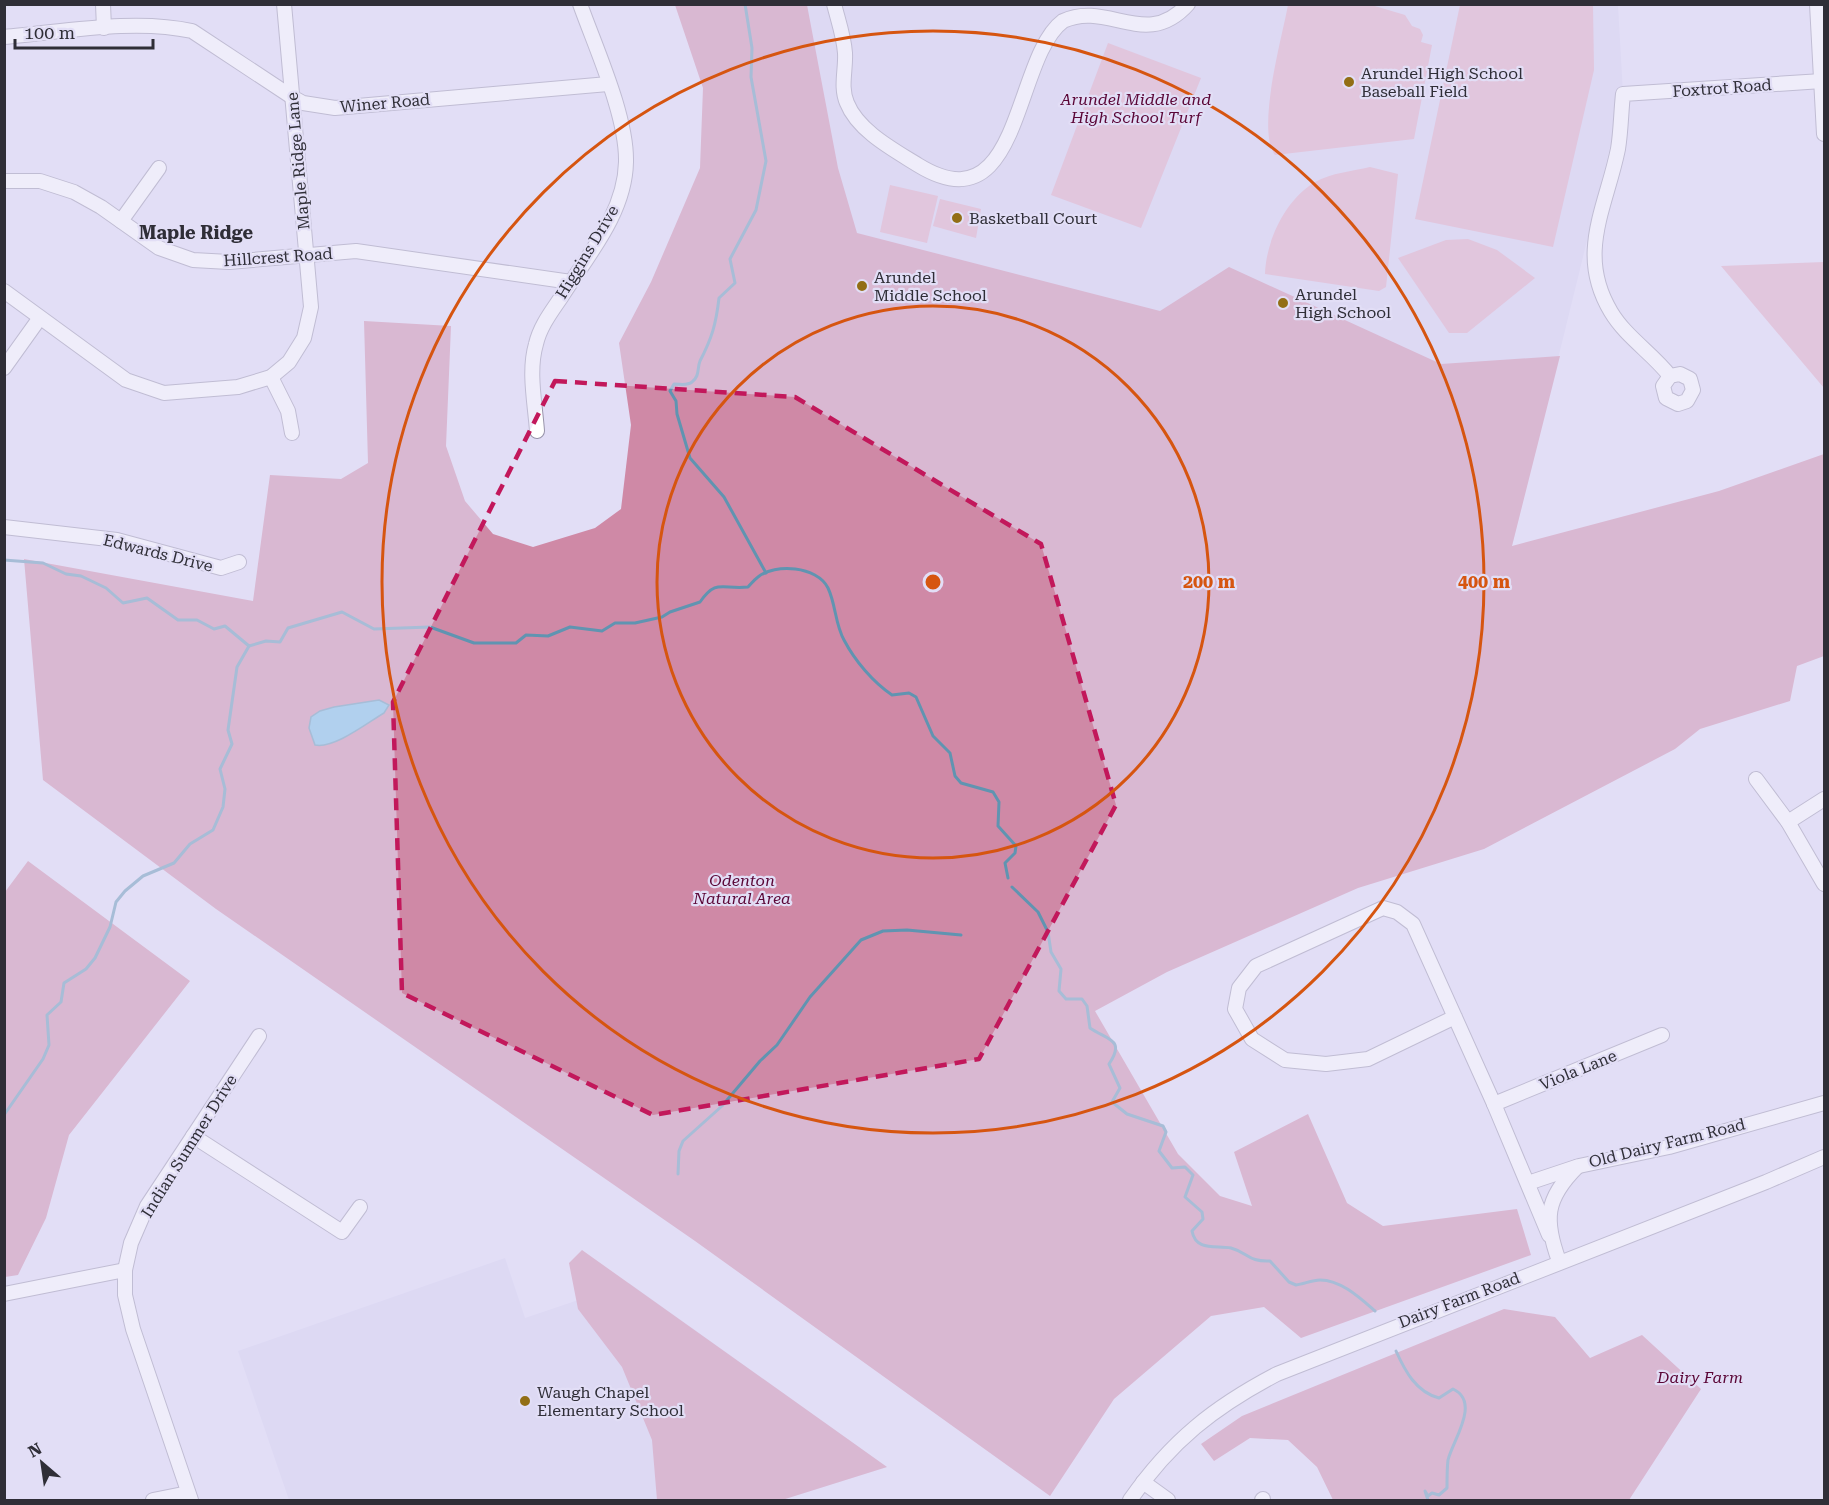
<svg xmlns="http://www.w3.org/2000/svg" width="1829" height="1505" viewBox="0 0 1829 1505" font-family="'Roboto Serif',serif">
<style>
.built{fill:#d7d2f0}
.green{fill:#e0a8be}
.forest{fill:#cf89a6}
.water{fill:#75bfe5;stroke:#6094b1;stroke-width:1.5}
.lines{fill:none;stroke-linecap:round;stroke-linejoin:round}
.stream{stroke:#6094b1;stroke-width:3}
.minor-casing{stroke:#9894aa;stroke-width:16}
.minor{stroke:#fff;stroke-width:14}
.marked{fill:none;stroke:#c2185b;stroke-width:4.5;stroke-dasharray:12 8;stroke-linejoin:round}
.ring{fill:none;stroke:#d65510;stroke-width:3}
.poi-dot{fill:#926e15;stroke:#e2def6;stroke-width:2}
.labels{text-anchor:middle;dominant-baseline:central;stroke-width:4.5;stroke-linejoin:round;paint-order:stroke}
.poi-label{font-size:16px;fill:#2f2e37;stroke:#e2def6;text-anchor:start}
.street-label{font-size:16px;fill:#2f2e37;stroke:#e2def6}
.park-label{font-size:16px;font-style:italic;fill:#5a0536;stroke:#e2def6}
.neighbourhood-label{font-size:18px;font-weight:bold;fill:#2f2e37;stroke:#e2def6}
.centre{fill:#d65510;stroke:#e2def6;stroke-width:3}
.ring-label{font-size:18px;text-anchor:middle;font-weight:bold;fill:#d65510;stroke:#e2def6;stroke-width:4.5;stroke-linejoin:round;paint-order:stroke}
</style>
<rect width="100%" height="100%" fill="#e2def6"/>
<g class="built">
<path d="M745,5h873l5,89 -111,452 -842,-159z"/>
<path d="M505,1258l20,60 104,-35 258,184 -105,33h-493l-51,-149z"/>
</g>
<g class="green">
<path d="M1368,4l37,11 7,11 8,3 3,6 -2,7 11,3 -18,94 -139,16c-19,-26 7,-117 13,-150z"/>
<path d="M1460,5h133l1,65 -41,177 -138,-28z"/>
<path d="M1108,43l93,35 -60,150 -90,-33z"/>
<path d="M1370,167l28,7 -12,113 -7,4 -114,-17c1,-33 20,-74 50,-92 16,-9 38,-11 55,-15z"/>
<path d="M890,185l48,11 -11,47 -47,-11z"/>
<path d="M940,199l41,10 -5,29 -43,-12z"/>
<path d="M1468,239l29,11 38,28 -68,55h-18l-51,-75 48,-18z"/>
<path d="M1824,262v126l-103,-122z"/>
</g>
<g class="forest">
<path d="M675,5h132l31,163 19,65 303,78 69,-44 212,97 119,-8 -48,190 207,-55 105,-37v202l-27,10 -7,35 -90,28 -25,20 -191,100 -126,39 -191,84 -72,39 83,143 42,42 32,10 -18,-54 74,-38 39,89 36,23 134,-17 14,46 -230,83 -37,-31 -53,9 -97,83 -64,97 -355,-255 -479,-332 -173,-129 -19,-221 229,42 17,-126 71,4 27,-16 -4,-142 87,5 -5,120 19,55 28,33 40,13 62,-19 26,-19 10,-84 -12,-82 32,-61 49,-114 3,-80z"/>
<path d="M28,861l162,120 -121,154 -23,83 -28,57 -13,2v-385z"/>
<path d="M582,1250l305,217 -105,33h-125l-5,-60 -30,-73 -44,-58 -9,-46z"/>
<path d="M1504,1309l51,8 35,41 52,-23 59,54 -72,111h-296l-16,-33 -29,-27 -38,-2 -36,23 -13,-17 41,-28z"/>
</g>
<path class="water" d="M379,700l10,5 -5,8c-17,10 -50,36 -69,32l-6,-17 2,-11 9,-6 14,-4z"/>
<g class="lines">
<g class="stream">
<path d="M745,4l7,44 -1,29 15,84 -10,49 -26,49 5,24 -16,15c-3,26 -7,40 -19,63 -3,7 0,15 -8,21 -5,4 -11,2 -18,2l-4,7 6,10 1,13 13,44 34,39 42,76"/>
<path d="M4,560l39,3 23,11 15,2 25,12 17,15 24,-5 31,22h19l17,9 11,-3 24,20 17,-5 14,1 8,-14 54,-16 32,17 56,-2 44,16h42l10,-8 22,1 22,-9 32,4 13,-8h20l27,-6 8,-5 30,-10c17,-24 22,-12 48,-15 3,-3 6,-7 10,-10 17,-14 59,-11 70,11 8,17 7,36 16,52 11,21 29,42 48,55l17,-2 7,4 17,39 17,17 5,23 6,7 32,9 6,10 -1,24 18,20 -1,7 -10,10 3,15"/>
<path d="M1012,887l26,25 10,20 3,20 10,17 -2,22 7,8h16l5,7 3,22c17,12 36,11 19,36l11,24 -8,14 15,12 36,12 3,6 -7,19 13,17 13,-1 8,8 -8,22 17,15 1,7 -11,12c4,21 24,14 39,17 18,5 17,14 39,13l19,21 7,3c8,-1 16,-5 24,-5 21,0 40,18 55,31"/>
<path d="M4,1115l39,-56 6,-14 -2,-30 14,-13 3,-19 22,-14 9,-11 15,-31 6,-25 9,-11 18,-15 31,-13 16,-19 23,-14 10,-23 2,-18 -5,-20 12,-25 -4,-14 9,-63 12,-21"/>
<path d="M678,1174l1,-23 4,-10 39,-35 38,-45 17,-16 33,-48 51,-57 22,-9 24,-1 54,5"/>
<path d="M1396,1351c9,20 20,41 43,47l14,-9c28,13 0,51 -5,71 -1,8 -1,19 -1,28l-8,7 -7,-2 -4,3 -3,-5 3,9"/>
</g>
<defs>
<g id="minor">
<path d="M103,4l1,24"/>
<path d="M834,4c4,16 10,33 11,49 1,17 -5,34 2,50 11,28 47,47 71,62 104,64 95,-107 145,-144 45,-21 83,30 125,-17"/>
<path d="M1817,4l7,130"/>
<path d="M4,37c59,-5 130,-19 188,-6l100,66 11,6 32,5 273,-24"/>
<path d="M4,181h36l34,11 27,15 58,41 34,12 36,2 127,-11 215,31"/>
<path d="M121,221l38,-53"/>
<path d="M4,291l122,89 38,13 74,-6 33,-10 18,-15 15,-24 7,-31 -27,-303"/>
<path d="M4,368l35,-49"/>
<path d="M1670,376l10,-2 10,5 3,11 -6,11 -9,3 -12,-6 -3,-12 7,-10c-18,-23 -44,-39 -59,-64 -35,-58 -5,-104 7,-163 3,-18 3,-37 5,-55l199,-13"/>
<path d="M271,377l17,34 4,22"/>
<path d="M537,431c-2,-28 -9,-60 -1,-87 4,-18 16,-33 26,-48 26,-41 63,-83 64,-134 1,-46 -30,-113 -46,-158"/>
<path d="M4,527l113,13 104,28 18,-6"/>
<path d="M1756,779l32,43 36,62"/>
<path d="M1788,822l36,-23"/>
<path d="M1455,1017l-87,42 -42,5 -41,-4 -33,-21 -17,-30 4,-21 17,-22 127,-58 14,4 16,12 81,180 55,131"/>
<path d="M1494,1104l168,-69"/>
<path d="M193,1136l149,96 18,-25"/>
<path d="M1528,1183l51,-17 90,-19 155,-44"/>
<path d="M1559,1261c-15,-41 -14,-62 18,-94"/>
<path d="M4,1294l121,-24"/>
<path d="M1143,1482l25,18"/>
<path d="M153,1500l35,-7"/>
<path d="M191,1500l-58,-171 -8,-34v-25l6,-27 16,-37 112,-170"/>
<path d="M1130,1500c41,-59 84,-93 147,-126l489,-192 58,-25"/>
<path d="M1262,1500l1,-1"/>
</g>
</defs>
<use href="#minor" class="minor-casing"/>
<use href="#minor" class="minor"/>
</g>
<path d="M0 0H1829V1505H0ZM555,381l240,16 246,147 75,261 -137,254 -326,56 -251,-122 -9,-291z" fill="#e2def6" fill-opacity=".55" fill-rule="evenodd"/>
<path class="marked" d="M555,381l240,16 246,147 75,261 -137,254 -326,56 -251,-122 -9,-291z"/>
<g class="ring">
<circle cx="933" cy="582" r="276"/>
<circle cx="933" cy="582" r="551"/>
</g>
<g class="poi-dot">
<circle cx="1349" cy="82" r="6"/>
<circle cx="957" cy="218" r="6"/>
<circle cx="862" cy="286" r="6"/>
<circle cx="1283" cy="303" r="6"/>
<circle cx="525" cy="1401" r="6"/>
</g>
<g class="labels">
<g class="poi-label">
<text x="1361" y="73">Arundel High School<tspan x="1361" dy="18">Baseball Field</tspan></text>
<text x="969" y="218">Basketball Court</text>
<text x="874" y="277">Arundel<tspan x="874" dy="18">Middle School</tspan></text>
<text x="1295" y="294">Arundel<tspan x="1295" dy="18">High School</tspan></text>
<text x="537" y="1392">Waugh Chapel<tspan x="537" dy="18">Elementary School</tspan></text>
</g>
<g class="street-label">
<text transform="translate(1722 88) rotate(-4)">Foxtrot Road</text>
<text transform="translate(385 103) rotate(-5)">Winer Road</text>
<text transform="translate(298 161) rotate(-95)">Maple Ridge Lane</text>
<text transform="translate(587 252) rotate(-59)">Higgins Drive</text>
<text transform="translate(278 257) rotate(-4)">Hillcrest Road</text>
<text transform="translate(158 553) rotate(14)">Edwards Drive</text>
<text transform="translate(1578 1070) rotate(-22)">Viola Lane</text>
<text transform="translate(1667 1143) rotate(-14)">Old Dairy Farm Road</text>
<text transform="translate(189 1146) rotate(-58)">Indian Summer Drive</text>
<text transform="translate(1459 1300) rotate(-21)">Dairy Farm Road</text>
</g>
<g class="park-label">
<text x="1136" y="99">Arundel Middle and<tspan x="1136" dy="18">High School Turf</tspan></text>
<text x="742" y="880">Odenton<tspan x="742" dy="18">Natural Area</tspan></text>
<text x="1700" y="1377">Dairy Farm</text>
</g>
<g class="neighbourhood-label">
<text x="196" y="232">Maple Ridge</text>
</g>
</g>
<circle cx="933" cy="582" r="9" class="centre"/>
<g class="ring-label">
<text x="1209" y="588">200 m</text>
<text x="1484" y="588">400 m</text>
</g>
<rect width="1829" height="1505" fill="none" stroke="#2f2e37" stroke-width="12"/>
<g transform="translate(42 1463) rotate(331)" stroke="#e2def6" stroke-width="4.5" paint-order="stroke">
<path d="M0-4.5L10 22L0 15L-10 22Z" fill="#2f2e37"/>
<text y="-9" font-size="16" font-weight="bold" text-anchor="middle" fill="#2f2e37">N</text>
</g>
<path d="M15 39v9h138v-9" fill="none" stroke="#2f2e37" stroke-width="3"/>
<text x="24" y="39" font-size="18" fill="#2f2e37" stroke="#e2def6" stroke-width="4.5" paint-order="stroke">100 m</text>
</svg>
